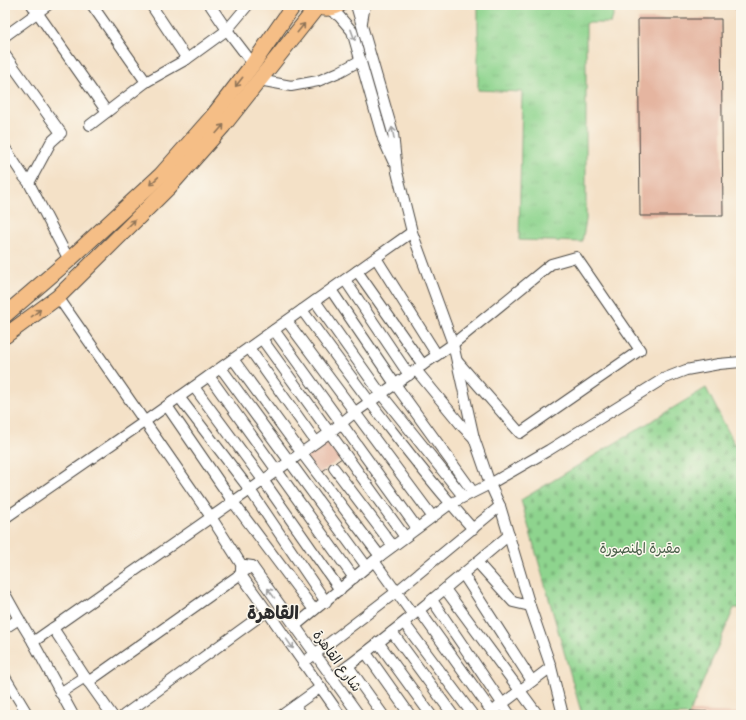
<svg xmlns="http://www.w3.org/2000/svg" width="746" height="720" viewBox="0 0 746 720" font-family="Caveat,'Playpen Sans Arabic',sans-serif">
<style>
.grass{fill:url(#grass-tufts);stroke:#5c805c}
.cemetery{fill:url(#cemetery-stones);stroke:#5c805c}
.building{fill:#e5b5a0}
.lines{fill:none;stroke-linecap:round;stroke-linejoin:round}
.minor-casing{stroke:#494642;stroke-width:12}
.highway-casing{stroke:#494642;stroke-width:17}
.minor{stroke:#fff;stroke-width:10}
.highway{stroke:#f5be86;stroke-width:15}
.oneway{stroke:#907458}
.oneway2{stroke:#a0a0a0}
.labels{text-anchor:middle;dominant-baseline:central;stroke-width:3;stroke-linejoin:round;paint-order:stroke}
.park-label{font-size:14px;fill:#495e49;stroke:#fbf7ec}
.street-label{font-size:14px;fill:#2b2b2b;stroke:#fbf7ec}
.district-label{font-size:18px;font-weight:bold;fill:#2b2b2b;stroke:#fbf7ec}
</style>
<defs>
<pattern id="grass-tufts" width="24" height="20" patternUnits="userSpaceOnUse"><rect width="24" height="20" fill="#8ed48e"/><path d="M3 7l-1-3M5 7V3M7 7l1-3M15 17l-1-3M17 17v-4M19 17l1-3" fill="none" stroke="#7bb67b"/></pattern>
<pattern id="cemetery-stones" width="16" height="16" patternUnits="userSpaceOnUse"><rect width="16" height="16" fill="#8ed48e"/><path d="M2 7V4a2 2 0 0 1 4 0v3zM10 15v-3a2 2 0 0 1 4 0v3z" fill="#7bb67b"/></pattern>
</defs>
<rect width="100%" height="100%" fill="#fbf7ec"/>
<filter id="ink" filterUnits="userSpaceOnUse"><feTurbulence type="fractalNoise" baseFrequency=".025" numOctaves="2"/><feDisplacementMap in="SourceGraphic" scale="8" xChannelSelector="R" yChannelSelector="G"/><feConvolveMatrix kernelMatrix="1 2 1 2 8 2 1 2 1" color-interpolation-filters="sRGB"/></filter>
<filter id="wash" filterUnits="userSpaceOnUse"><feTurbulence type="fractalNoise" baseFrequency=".012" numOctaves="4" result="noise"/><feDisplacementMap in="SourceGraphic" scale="16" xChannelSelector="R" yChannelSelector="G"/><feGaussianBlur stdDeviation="0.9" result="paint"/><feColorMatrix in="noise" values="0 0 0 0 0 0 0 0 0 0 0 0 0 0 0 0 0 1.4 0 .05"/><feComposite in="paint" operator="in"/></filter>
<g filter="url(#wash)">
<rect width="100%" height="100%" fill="#f4e1c7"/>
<path class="grass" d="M478,5h136v8l-3,10h-25v197l-4,22 -63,-2 3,-148 -44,-2z"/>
<path class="cemetery" d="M706,388l31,61h4v159h-7l-45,107h-107l-61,-215z"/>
<g id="blocks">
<g class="building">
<path d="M638,19h83l2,197h-83z"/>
<path d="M329,433l16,23 -27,18 -17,-22z"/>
<path d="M690,711l51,2v2h-51z"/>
</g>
</g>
</g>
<g filter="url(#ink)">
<use href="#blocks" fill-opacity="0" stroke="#494642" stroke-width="1"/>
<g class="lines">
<defs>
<g id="minor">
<path d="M32,5l75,107"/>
<path d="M92,5l54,77"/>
<path d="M151,5l36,54"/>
<path d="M210,5l17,25 26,34"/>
<path d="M356,5l37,128 4,39 15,60 41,112 21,94 16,46 10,22 30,100 21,61 12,48"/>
<path d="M327,8l12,8 13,15 31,108 10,22"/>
<path d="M362,22l3,-17"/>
<path d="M5,36l43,-31"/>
<path d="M5,55l56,78 -10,9 -22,41 40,77"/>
<path d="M259,80l32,6 27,-5 21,-9 22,-12"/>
<path d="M90,125l56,-43 41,-23 40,-29 21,-25"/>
<path d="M5,148l19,29 5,6"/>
<path d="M376,258l61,97"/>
<path d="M357,271l66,94"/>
<path d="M345,280l64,95"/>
<path d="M331,290l64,94 78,108"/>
<path d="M58,297l153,220 30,47"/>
<path d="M315,301l66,93 82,102"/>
<path d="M302,310c55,75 109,150 171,219"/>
<path d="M287,321l145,195"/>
<path d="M274,330l143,198"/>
<path d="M262,339l143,198"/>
<path d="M249,348l67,94"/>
<path d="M233,359l68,93 79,104"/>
<path d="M221,368l146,199"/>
<path d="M416,370l46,56 12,12"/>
<path d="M209,376l145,202"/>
<path d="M194,387l69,93 77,110"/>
<path d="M179,397l71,93 76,112"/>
<path d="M167,406l66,96 81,108"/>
<path d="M334,468l59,78"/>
<path d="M5,518l139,-96 268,-190"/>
<path d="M374,561l39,54"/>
<path d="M477,562l36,40 17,4"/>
<path d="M245,565l7,1 107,149"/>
<path d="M241,568v7l26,36 73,104"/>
<path d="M463,574l69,107"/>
<path d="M445,589l93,126"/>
<path d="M5,594l14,25 14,23 40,73"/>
<path d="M432,600l78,115"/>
<path d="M419,610l73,102"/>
<path d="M404,623l69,92"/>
<path d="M295,626l85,-70 70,-52 40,-20 59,-34 114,-71 23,-9 33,-6 22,-2"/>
<path d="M5,628l14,-9"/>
<path d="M53,628l32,49 27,38"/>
<path d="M392,632l61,83"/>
<path d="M33,642l217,-152 79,-57 25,-20 99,-69 98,-80 25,-7 64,93 -120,83 -63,-72"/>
<path d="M378,642l53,73"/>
<path d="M366,653l44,62"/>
<path d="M303,663l93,-71 104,-86"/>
<path d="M348,666l35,49"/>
<path d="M5,677l23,38"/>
<path d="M332,678c61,-45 119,-94 177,-143"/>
<path d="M88,682l164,-116"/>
<path d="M60,693l25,-16"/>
<path d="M295,706l6,9"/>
<path d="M497,708l54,-41"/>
<path d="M124,715l143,-104"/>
<path d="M282,715l39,-28"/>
</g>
<g id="highway">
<path d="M314,5c8,4 17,4 25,0"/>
<path d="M740,5h1"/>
<path d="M5,315l64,-55 92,-85 52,-59 40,-52 41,-59"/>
<path d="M5,336l53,-39 111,-110 54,-61 94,-119"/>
</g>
</defs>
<use href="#minor" class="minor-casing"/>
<use href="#highway" class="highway-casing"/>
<use href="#minor" class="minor"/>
<use href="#highway" class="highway"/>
</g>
<defs><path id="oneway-shaft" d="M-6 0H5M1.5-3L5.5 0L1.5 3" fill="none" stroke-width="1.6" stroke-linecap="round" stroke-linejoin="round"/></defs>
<g class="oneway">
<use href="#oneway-shaft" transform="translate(301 28) rotate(-51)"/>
<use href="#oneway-shaft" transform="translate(239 82) rotate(128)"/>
<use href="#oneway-shaft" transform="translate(220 129) rotate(-49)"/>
<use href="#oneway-shaft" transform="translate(154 181) rotate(137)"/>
<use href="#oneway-shaft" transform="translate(131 224) rotate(-45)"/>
<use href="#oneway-shaft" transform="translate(36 313) rotate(-39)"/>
</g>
<g class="oneway2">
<use href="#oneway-shaft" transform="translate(353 35) rotate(70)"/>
<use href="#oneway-shaft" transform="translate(393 133) rotate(-101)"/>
<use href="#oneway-shaft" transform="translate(271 593) rotate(-126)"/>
<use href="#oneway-shaft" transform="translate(290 644) rotate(55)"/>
</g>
</g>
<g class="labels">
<g class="park-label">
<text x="640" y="548">مقبرة المنصورة</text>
</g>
<g class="street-label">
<text transform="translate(337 661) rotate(54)">شارع القاهرة</text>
</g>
<g class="district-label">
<text x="273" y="613">القاهرة</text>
</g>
</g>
<rect width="746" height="720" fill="none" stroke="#fbf7ec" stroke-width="20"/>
</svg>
